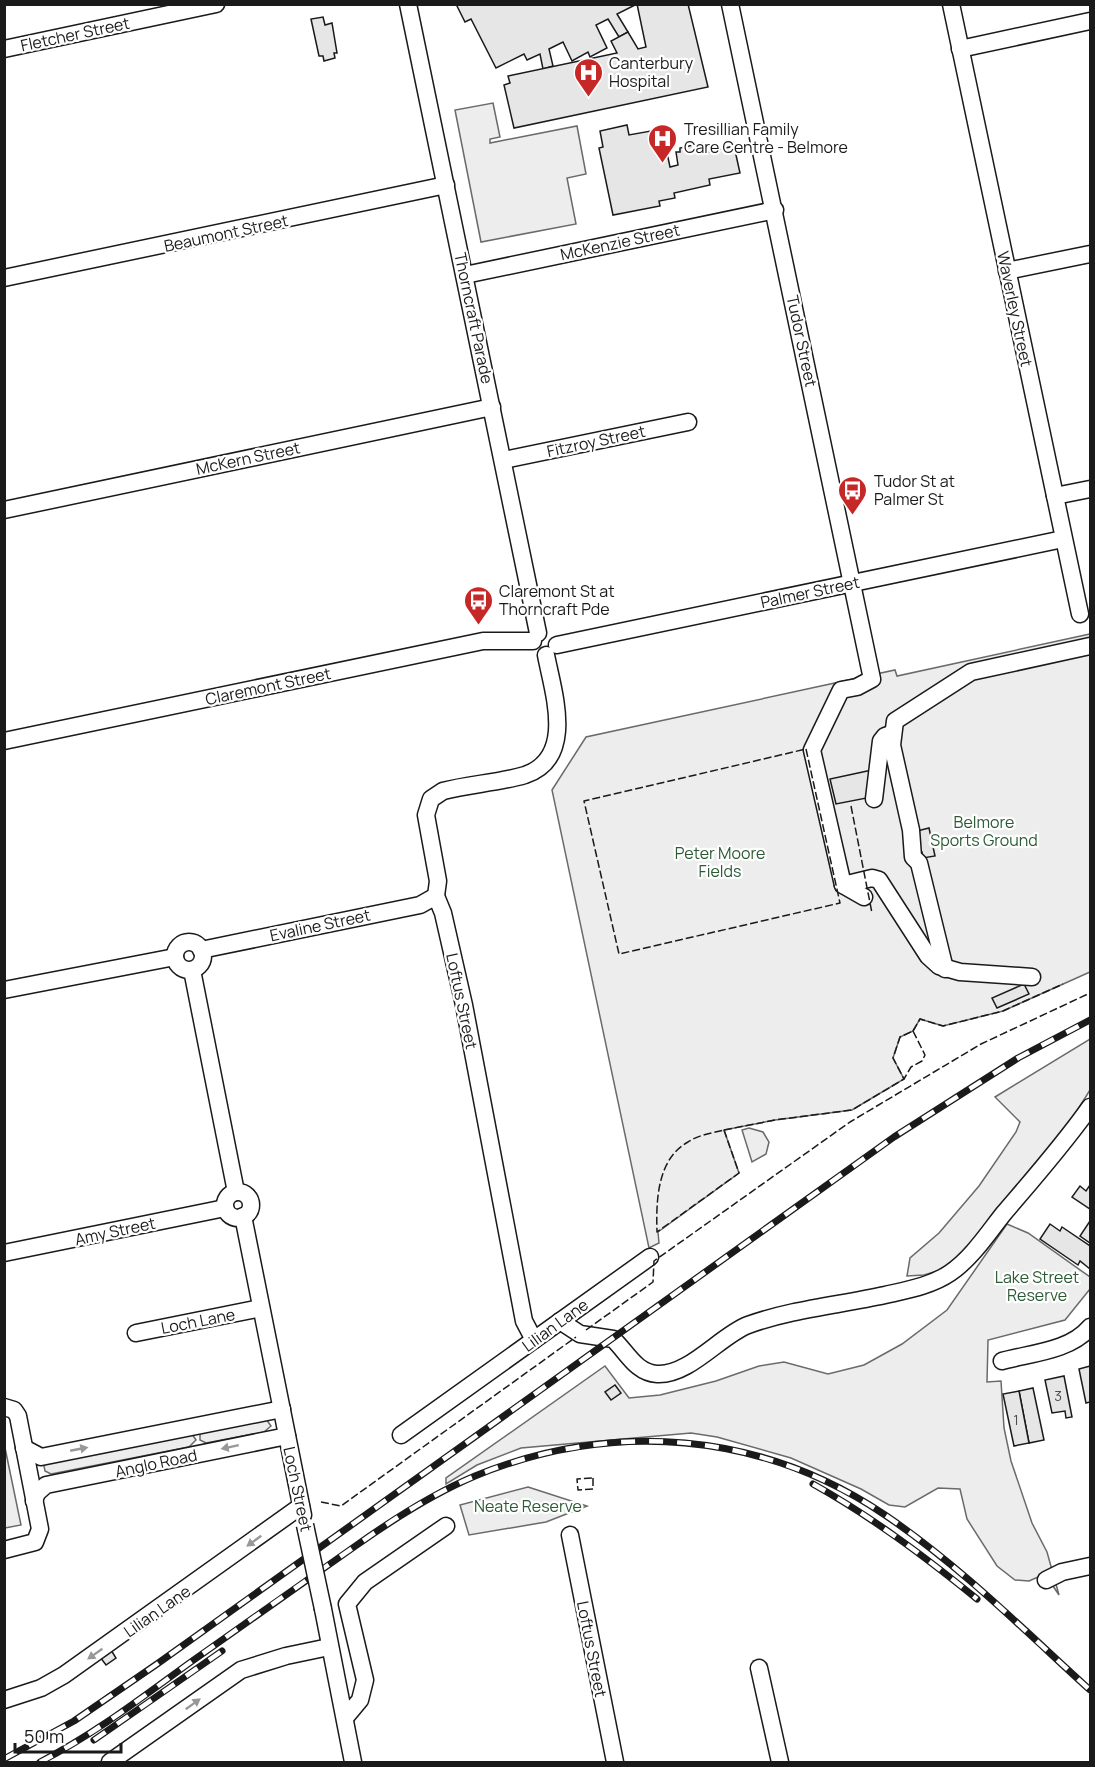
<svg xmlns="http://www.w3.org/2000/svg" width="1095" height="1767" viewBox="0 0 1095 1767" font-family="Manrope,sans-serif">
<style>
.built{fill:#ededed;stroke:#6a6a6a;stroke-width:1.5}
.building{fill:#e6e6e6;stroke:#1a1a1a;stroke-width:1.5}
.lines{fill:none;stroke-linecap:round;stroke-linejoin:round}
.minor-casing{stroke:#1a1a1a;stroke-width:19}
.minor{stroke:#fff;stroke-width:16}
.rail-casing{stroke:#1a1a1a;stroke-width:7}
.rail{stroke:#fff;stroke-width:4.5;stroke-dasharray:14;stroke-linecap:butt}
.minor-bridge-casing{stroke:#1a1a1a;stroke-width:19;stroke-linecap:butt}
.minor-bridge{stroke:#fff;stroke-width:16}
.fence{stroke:#1a1a1a;stroke-width:1.5;stroke-dasharray:8 3;stroke-linecap:butt}
.oneway{fill:#989898}
.labels{text-anchor:middle;dominant-baseline:central;stroke-width:4.5;stroke-linejoin:round;paint-order:stroke}
.number-label{font-size:14px;fill:#4d4d4d}
.street-label{font-size:16px;fill:#1a1a1a;stroke:#fff}
.poi-label{font-size:16px;fill:#1a1a1a;stroke:#fff;text-anchor:start}
.park-label{font-size:16px;fill:#2b5a34;stroke:#fff}
</style>
<rect width="100%" height="100%" fill="#fff"/>
<g class="built">
<path d="M493,103l7,34 -10,2v4l87,-17 9,48 -19,4 9,46 -95,18 -26,-132z"/>
<path d="M1090,634v338l-87,39 -60,15 -23,-7 -7,12 -13,6 -7,21 11,21 -52,31 -77,10 -51,10 15,43 -81,59 1,11 -10,5 -97,-458 34,-53 309,-67 2,6z"/>
<path d="M1090,1039v51l-18,29 -99,124 -29,26 -20,6 -17,1 3,-18 29,-25 40,-47 37,-54 4,-10 -25,-25z"/>
<path d="M749,1128l14,4 6,10 -3,12 -14,8 -10,-32z"/>
<path d="M1007,1224l21,9 62,44v12l-25,31 -77,20 -1,42 14,-1 3,47 7,33 21,62 15,29 12,43 -14,-21 -16,7 -14,-1 -18,-14 -30,-47 -7,-30 -22,-1 -33,19 -16,-2 -28,-16 -70,-31 -74,-21 -26,-4 -170,15 -44,17 -31,19v-6l159,-112 24,32 31,-3 56,-14 43,-15 25,-4 44,12 36,-9 38,-21 45,-34z"/>
<path d="M266,1419l5,7 -7,6 -58,11 -6,-3v-7z"/>
<path d="M192,1434l4,6 -7,7 -138,27 -6,-3 -1,-5 1,-2z"/>
<path d="M4,1443l17,82 -16,3h-1z"/>
<path d="M528,1487l59,19 -41,16 -77,13 -9,-30z"/>
</g>
<g class="building">
<path d="M456,4l155,1 26,-1 -20,10 11,18 -9,5 -11,-18 -12,6 11,23 -17,9 -2,-5 -16,9 -9,-19 -14,7 4,17 -10,3 -3,-15 -13,6 -3,-6 -28,14 -25,-49 -6,3z"/>
<path d="M637,4h51l20,83 -194,41 -10,-43 6,-2 -2,-7 109,-23 -6,-12 17,-9 10,17 8,-2z"/>
<path d="M323,17l2,8 7,-2 5,30h-3l1,5 -11,3 -1,-5h-4l-8,-37z"/>
<path d="M627,125l2,10 33,-6 8,38 8,-2 -2,-13h4v-4l22,-5 2,10 30,-7 6,27 -31,6 1,6 -36,8 1,5 -16,3 1,5 -47,9 -14,-67 4,-1 -3,-16z"/>
<path d="M872,770v27l-36,7 -6,-25z"/>
<path d="M929,828l6,28 -12,2 -1,-6 -6,1 1,-22z"/>
<path d="M1024,984l5,10 -32,14 -5,-10z"/>
<path d="M1090,1185v24l-18,-12 8,-11 6,5z"/>
<path d="M1090,1221v22l-10,-7z"/>
<path d="M1050,1224l10,7 2,-4 28,19v23l-10,-8 -2,4 -38,-26z"/>
<path d="M1090,1366v36l-4,1 -7,-34z"/>
<path d="M1064,1376l8,41 -6,1 -1,-7 -13,2 -7,-33z"/>
<path d="M615,1385l6,8 -10,7 -6,-8z"/>
<path d="M1033,1388l11,52 -15,3 -10,-52z"/>
<path d="M1019,1391l10,52 -15,3 -11,-52z"/>
<path d="M111,1650l5,8 -10,7 -6,-8z"/>
</g>
<g class="lines">
<defs>
<g id="minor">
<path d="M408,4l130,629"/>
<path d="M730,4l142,675 -15,8 -16,3 -29,60 31,135 21,12"/>
<path d="M951,4l129,610"/>
<path d="M4,49l212,-45"/>
<path d="M960,49l130,-28"/>
<path d="M1007,271l83,-17"/>
<path d="M465,275l310,-65"/>
<path d="M4,278l442,-93"/>
<path d="M504,460l184,-38"/>
<path d="M1055,496l35,-7"/>
<path d="M4,510l488,-103"/>
<path d="M557,645l506,-106"/>
<path d="M4,741l479,-100h50"/>
<path d="M874,799l7,-58 4,-5 6,-2"/>
<path d="M843,885l29,-7 7,2 49,76 11,10 21,6 72,5"/>
<circle cx="189" cy="956" r="14"/>
<path d="M201,950l219,-45 16,-9"/>
<path d="M945,969l-26,-106 -6,-6 -2,-27 -19,-85 3,-24 76,-49 119,-26"/>
<path d="M192,970l44,222"/>
<path d="M4,990l171,-33"/>
<circle cx="238" cy="1205" r="13"/>
<path d="M243,1216l60,299"/>
<path d="M4,1253l221,-45"/>
<path d="M560,1321l20,13 33,5c14,13 23,34 44,35 32,2 64,-39 91,-49 44,-16 92,-20 137,-30 22,-5 46,-9 65,-22 22,-15 38,-40 54,-60 30,-35 60,-69 86,-106"/>
<path d="M136,1333l125,-25"/>
<path d="M534,1340l-10,-19 -60,-316 -21,-92 -7,-17 2,-15 -12,-66 5,-16 12,-8c26,-7 55,-8 82,-16 51,-17 28,-83 21,-120"/>
<path d="M1002,1361c29,-8 68,-10 88,-34"/>
<path d="M4,1407l10,3 4,6 22,113 -5,13 -31,8"/>
<path d="M401,1435l249,-178"/>
<path d="M24,1448l17,9 241,-48"/>
<path d="M34,1501l3,-8 9,-8 241,-49"/>
<path d="M570,1535l45,227"/>
<path d="M1046,1580l16,-8 28,-6"/>
<path d="M323,1609l30,153"/>
<path d="M759,1668l21,94"/>
<path d="M4,1700l37,-12 23,-13 237,-169"/>
<path d="M345,1718l15,-18 5,-20 -18,-76 18,-22 81,-56"/>
<path d="M110,1762l131,-92 45,-14 43,-9"/>
</g>
</defs>
<use href="#minor" class="minor-casing"/>
<use href="#minor" class="minor"/>
<defs>
<g id="rail">
<path d="M813,1484c59,33 111,72 164,115"/>
<path d="M94,1740l128,-89"/>
<path d="M4,1759l70,-38 83,-57 737,-527 124,-79 72,-38"/>
<path d="M40,1762c53,-27 100,-63 148,-98 55,-39 110,-78 166,-117 38,-27 78,-53 121,-71 137,-56 286,-45 410,39 74,50 139,115 205,175"/>
</g>
</defs>
<use href="#rail" class="rail-casing"/>
<use href="#rail" class="rail"/>
<defs>
<path id="minor-bridge" d="M305,1525l18,84"/>
</defs>
<use href="#minor-bridge" class="minor-bridge-casing"/>
<use href="#minor-bridge" class="minor-bridge"/>
<g class="fence">
<path d="M806,749l34,154 -221,51 -35,-153z"/>
<path d="M851,806l21,107"/>
<path d="M913,1031l7,-12 23,7 60,-15 60,-27"/>
<path d="M913,1031l12,24 -3,6 -11,6 -7,12 -11,-21 7,-21z"/>
<path d="M724,1130l15,43 -82,59c-1,-31 0,-73 31,-90 10,-7 24,-9 36,-12z"/>
<path d="M724,1130l51,-10 77,-10 52,-31"/>
<path d="M586,1330l67,-48 1,-21 196,-139 131,-78 109,-51"/>
<path d="M593,1478v11l-15,1 -1,-11z"/>
<path d="M321,1502l20,4 235,-169"/>
</g>
</g>
<defs><path id="oneway-solid" d="M-6-.8H1V-3.2L6.5 0L1 3.2V.8H-6Z" transform="scale(1.5)"/></defs>
<g class="oneway">
<use href="#oneway-solid" transform="translate(230 1447) rotate(168)"/>
<use href="#oneway-solid" transform="translate(79 1449) rotate(-11)"/>
<use href="#oneway-solid" transform="translate(254 1541) rotate(144)"/>
<use href="#oneway-solid" transform="translate(95 1654) rotate(145)"/>
<use href="#oneway-solid" transform="translate(193 1704) rotate(-36)"/>
</g>
<defs>
<symbol id="hospital-pin" viewBox="-11 -11 22 30"><path d="M0 17L-7.5 6A9.5 9.5 0 1 1 7.5 6Z" fill="#c62828" stroke="#fff"/><path d="M-5-5h3v3.5h4V-5h3V5h-3V1.5h-4V5h-3Z" fill="#fff"/></symbol>
<symbol id="bus-pin" viewBox="-11 -11 22 30"><path d="M0 17L-7.5 6A9.5 9.5 0 1 1 7.5 6Z" fill="#c62828" stroke="#fff"/><path d="M-5-6H5V4H4V6H2V4H-2V6H-4V4H-5ZM-3.5-4V0h7V-4ZM-3.5 1.2v1.5H-2V1.2ZM2 1.2v1.5H3.5V1.2Z" fill="#fff"/></symbol>
</defs>
<g fill-rule="evenodd">
<use href="#hospital-pin" x="572" y="56" width="33" height="45"/>
<use href="#hospital-pin" x="646" y="122" width="33" height="45"/>
<use href="#bus-pin" x="836" y="474" width="33" height="45"/>
<use href="#bus-pin" x="462" y="584" width="33" height="45"/>
</g>
<g class="labels">
<g class="number-label">
<text x="1058" y="1395">3</text>
<text x="1016" y="1419">1</text>
</g>
<g class="street-label">
<text transform="translate(75 34) rotate(-12)">Fletcher Street</text>
<text transform="translate(226 233) rotate(-12)">Beaumont Street</text>
<text transform="translate(620 242) rotate(-12)">McKenzie Street</text>
<text transform="translate(1015 309) rotate(78)">Waverley Street</text>
<text transform="translate(474 318) rotate(78)">Thorncraft Parade</text>
<text transform="translate(802 341) rotate(78)">Tudor Street</text>
<text transform="translate(596 441) rotate(-12)">Fitzroy Street</text>
<text transform="translate(248 458) rotate(-12)">McKern Street</text>
<text transform="translate(810 592) rotate(-12)">Palmer Street</text>
<text transform="translate(268 686) rotate(-12)">Claremont Street</text>
<text transform="translate(320 925) rotate(-12)">Evaline Street</text>
<text transform="translate(462 1001) rotate(78)">Loftus Street</text>
<text transform="translate(115 1231) rotate(-12)">Amy Street</text>
<text transform="translate(198 1321) rotate(-11)">Loch Lane</text>
<text transform="translate(555 1325) rotate(-36)">Lilian Lane</text>
<text transform="translate(156 1463) rotate(-12)">Anglo Road</text>
<text transform="translate(298 1489) rotate(78)">Loch Street</text>
<text transform="translate(157 1611) rotate(-35)">Lilian Lane</text>
<text transform="translate(592 1649) rotate(79)">Loftus Street</text>
</g>
<g class="poi-label">
<text x="609" y="63">Canterbury<tspan x="609" dy="18">Hospital</tspan></text>
<text x="684" y="129">Tresillian Family<tspan x="684" dy="18">Care Centre - Belmore</tspan></text>
<text x="874" y="481">Tudor St at<tspan x="874" dy="18">Palmer St</tspan></text>
<text x="499" y="591">Claremont St at<tspan x="499" dy="18">Thorncraft Pde</tspan></text>
</g>
<g class="park-label">
<text x="984" y="822">Belmore<tspan x="984" dy="18">Sports Ground</tspan></text>
<text x="720" y="853">Peter Moore<tspan x="720" dy="18">Fields</tspan></text>
<text x="1037" y="1277">Lake Street<tspan x="1037" dy="18">Reserve</tspan></text>
<text x="528" y="1506">Neate Reserve</text>
</g>
</g>
<rect width="1095" height="1767" fill="none" stroke="#1a1a1a" stroke-width="12"/>
<path d="M15 1743v9h106v-9" fill="none" stroke="#1a1a1a" stroke-width="3"/>
<text x="24" y="1743" font-size="18" fill="#1a1a1a" stroke="#ffffff" stroke-width="4.5" paint-order="stroke">50 m</text>
</svg>
